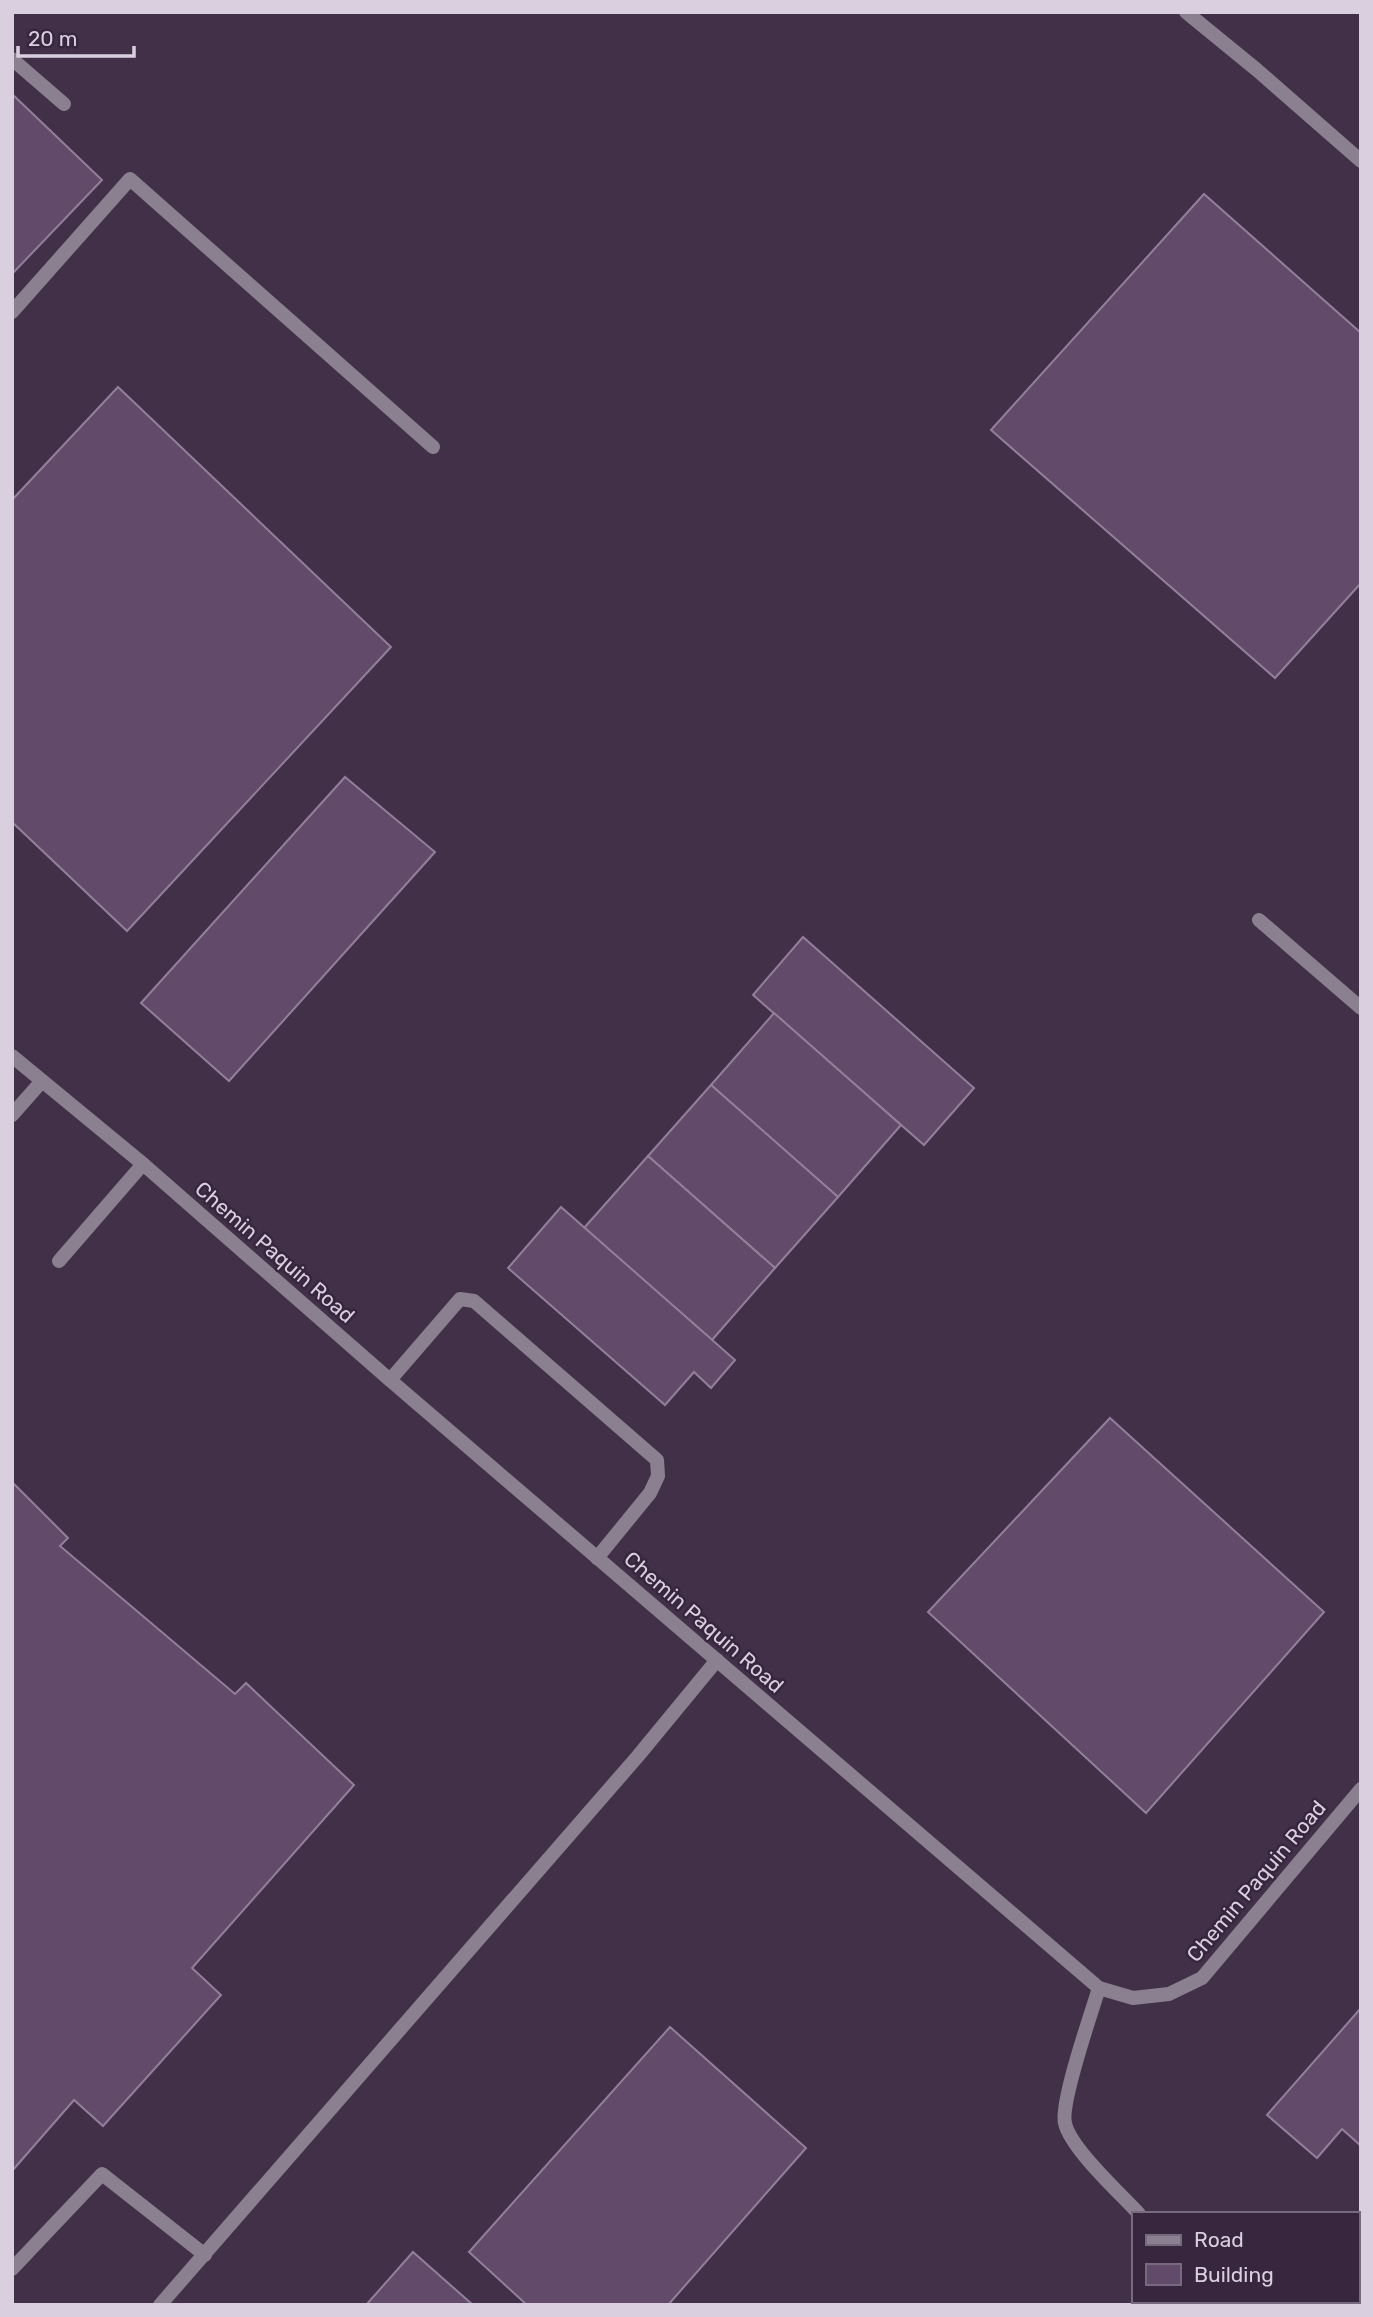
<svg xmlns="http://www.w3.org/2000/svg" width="1373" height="2317" viewBox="0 0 1373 2317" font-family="Rubik,sans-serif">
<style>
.building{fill:#614a6a;stroke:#937f9c;stroke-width:2}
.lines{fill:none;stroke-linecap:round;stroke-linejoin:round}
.lane{stroke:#8b808f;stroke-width:14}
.street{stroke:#8b808f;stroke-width:14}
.labels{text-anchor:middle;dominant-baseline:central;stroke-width:5;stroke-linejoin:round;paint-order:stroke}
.street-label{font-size:21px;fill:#dacfdf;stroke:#37263e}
</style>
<rect width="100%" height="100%" fill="#423049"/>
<g class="building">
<path d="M12,94l90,86 -90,94z"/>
<path d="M1204,194l157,139v250l-86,95 -284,-248z"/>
<path d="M118,387l273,260 -264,284 -115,-109v-322z"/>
<path d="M345,777l90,75 -206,229 -88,-78z"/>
<path d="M803,937l171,151 -50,57 -171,-150z"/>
<path d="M774,1013l127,112 -63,72 -127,-112z"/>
<path d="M711,1085l127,112 -63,71 -127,-112z"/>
<path d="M648,1156l127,112 -63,72 -128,-112z"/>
<path d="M561,1207l174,153 -24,28 -17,-16 -29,33 -157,-137z"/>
<path d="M1110,1418l214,194 -178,201 -218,-201z"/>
<path d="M12,1482l56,56 -8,8 175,148 11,-11 108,102 -162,183 29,27 -118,131 -29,-26 -62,71z"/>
<path d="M1361,2008v138l-19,-17 -25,29 -50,-43z"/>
<path d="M670,2027l136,121 -138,157h-141l-58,-53z"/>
<path d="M413,2252l60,53h-107z"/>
</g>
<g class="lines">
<g class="lane">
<path d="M12,59l52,45"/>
<path d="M12,312l118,-133 303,268"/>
<path d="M1259,920l102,88"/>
<path d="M12,1115l30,-34"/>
<path d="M59,1261l84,-97"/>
<path d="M390,1380l70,-81 14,2 183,159 1,16 -8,17 -53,65"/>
<path d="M1099,1988c-8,26 -39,115 -34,135 5,25 56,71 74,91"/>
<path d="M12,2269l90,-95 103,81"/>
<path d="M1230,2301l4,4"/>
<path d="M160,2305l478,-549 79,-96"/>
<path d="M1163,2305l3,-4"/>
</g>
<g class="street">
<path d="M1186,12l71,58 104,91"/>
<path d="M12,1056l131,108 247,216 709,608 34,10 36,-4 33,-16 159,-189"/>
</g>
</g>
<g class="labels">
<g class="street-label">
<text transform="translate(275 1252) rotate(41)">Chemin Paquin Road</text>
<text transform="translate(704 1622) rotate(41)">Chemin Paquin Road</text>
<text transform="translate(1256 1881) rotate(-50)">Chemin Paquin Road</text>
</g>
</g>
<rect width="1373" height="2317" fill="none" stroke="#dacfdf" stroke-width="28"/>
<rect x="1132" y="2212" width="228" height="91" fill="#37263e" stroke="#786a7e" stroke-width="2"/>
<rect x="1146" y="2235" width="35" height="10" fill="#8b808f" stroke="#786a7e" stroke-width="2"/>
<text x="1194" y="2247" font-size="21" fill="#dacfdf">Road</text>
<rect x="1146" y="2264" width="35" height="21" fill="#614a6a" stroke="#786a7e" stroke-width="2"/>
<text x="1194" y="2282" font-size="21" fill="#dacfdf">Building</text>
<path d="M18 46v10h116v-10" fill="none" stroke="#dacfdf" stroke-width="3.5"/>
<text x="28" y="46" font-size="21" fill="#dacfdf" stroke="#37263e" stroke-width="5" paint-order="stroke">20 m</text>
</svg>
